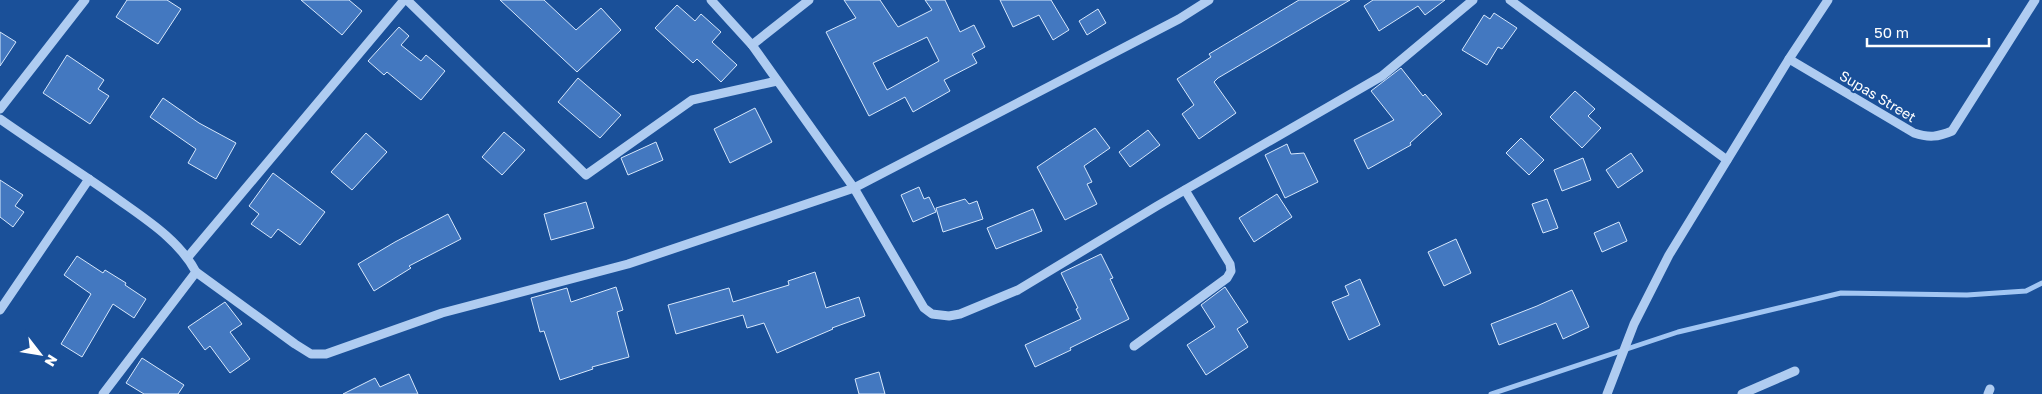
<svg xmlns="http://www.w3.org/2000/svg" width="2042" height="394" viewBox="0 0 2042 394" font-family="'Golos Text',sans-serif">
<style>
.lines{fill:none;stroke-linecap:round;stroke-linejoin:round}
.stream{stroke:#a2c6f3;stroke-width:5}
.building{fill:#4378c0;stroke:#d6e7fc;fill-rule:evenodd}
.minor{stroke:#afccf1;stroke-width:9}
.labels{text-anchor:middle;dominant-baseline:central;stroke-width:4;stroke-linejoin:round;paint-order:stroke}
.street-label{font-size:14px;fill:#fff;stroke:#1a5099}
</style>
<rect width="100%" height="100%" fill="#1a5099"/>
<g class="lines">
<path class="stream" d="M1491,394l187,-62 163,-39 126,2 59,-4 16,-8"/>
</g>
<g class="building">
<path d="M127,0h40l14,9 -23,35 -42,-27z"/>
<path d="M301,0h48l13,11 -20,24z"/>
<path d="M500,0h44l32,30 25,-22 20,22 -44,42z"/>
<path d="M844,0h36l18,27 34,-17 -7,-10h20l15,32 14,-7 11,22 -13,7 5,9 -33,17 6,11 -37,21 -8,-15 -36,19 -43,-84 30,-14zM927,37l12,24 -52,29 -14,-27z"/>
<path d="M1000,0h51l18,30 -16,10 -14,-25 -26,12z"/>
<path d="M1299,0h51l-132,78 -4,4 22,31 -37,26 -17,-25 12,-9 -17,-26 34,-22 -2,-3z"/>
<path d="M1373,0h72l-20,15 -7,-9 -39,25 -15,-25z"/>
<path d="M677,5l18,16 6,-7 20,18 -9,10 25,23 -16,17 -24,-23 -4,4 -38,-35z"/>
<path d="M1098,9l8,14 -19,12 -8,-14z"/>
<path d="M1494,13l23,15 -15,21 -4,-2 -11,18 -25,-15 22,-35 6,4z"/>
<path d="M399,27l10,9 -8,9 20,16 5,-6 19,16 -24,29 -34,-28 -3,3 -16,-14z"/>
<path d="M0,32l16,10 -16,24z"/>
<path d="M67,55l37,25 -6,9 11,7 -19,28 -47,-31z"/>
<path d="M1401,68l22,28 2,-2 17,20 -32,29 1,2 -43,24 -14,-29 40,-20 -23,-29z"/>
<path d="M578,78l43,37 -21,23 -42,-36z"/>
<path d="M1575,91l20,18 -7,7 13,12 -19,20 -32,-31z"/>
<path d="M163,98l36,25 37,20 -20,36 -28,-16 8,-14 -46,-32z"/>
<path d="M755,108l17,34 -42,21 -16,-34z"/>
<path d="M1095,128l15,20 -26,18 8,16 -5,2 10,20 -32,16 -28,-53z"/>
<path d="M1148,130l12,15 -30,22 -11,-15z"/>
<path d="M504,132l21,18 -23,25 -20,-18z"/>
<path d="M366,133l21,19 -35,38 -21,-18z"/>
<path d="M1521,138l23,22 -15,15 -23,-22z"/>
<path d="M656,142l7,18 -35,15 -7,-17z"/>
<path d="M1287,144l4,10 13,-1 14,29 -33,16 -20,-43z"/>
<path d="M1631,153l12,18 -25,17 -12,-18z"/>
<path d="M1583,158l8,22 -29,11 -8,-21z"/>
<path d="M273,173l52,39 -25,33 -22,-16 -7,9 -20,-14 8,-10 -10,-8z"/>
<path d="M0,180l23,15 -8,11 9,6 -11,15 -13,-10z"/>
<path d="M919,187l5,12 5,-2 7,15 -23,10 -12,-27z"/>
<path d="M1277,194l15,23 -38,25 -15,-24z"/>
<path d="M965,199l4,5 8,-3 6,18 -40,13 -7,-24z"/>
<path d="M1547,199l11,29 -15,5 -11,-29z"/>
<path d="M586,202l8,26 -43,12 -7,-26z"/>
<path d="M1033,209l9,22 -46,18 -9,-21z"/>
<path d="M448,214l13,25 -52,27 2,2 -37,23 -16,-27 37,-22z"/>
<path d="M1619,222l8,19 -25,11 -8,-19z"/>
<path d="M1456,239l15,34 -27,13 -16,-34z"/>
<path d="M1101,254l12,24 -3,1 19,40 -59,29 1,2 -36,17 -10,-22 56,-26 -5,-10 2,-1 -17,-35z"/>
<path d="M77,256l26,17 2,-3 21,13 -1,2 21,14 -12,19 -21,-14 -31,53 -21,-13 30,-50 -27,-19z"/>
<path d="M815,272l11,36 33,-11 6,19 -33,12 1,1 -56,24 -13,-30 -17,5 -4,-13 -67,19 -8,-29 61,-17 4,14 56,-17 -1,-4z"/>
<path d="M1360,279l20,46 -31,15 -17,-38 17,-7 -4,-9z"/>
<path d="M616,287l7,23 -6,2 12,45 -37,10 1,2 -33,11 -16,-49 -4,1 -9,-34 36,-10 4,14z"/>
<path d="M1225,287l23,35 -11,7 11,18 -42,28 -19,-30 28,-18 -14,-22z"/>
<path d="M1572,290l17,37 -26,12 -7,-16 -57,22 -8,-21 46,-18z"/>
<path d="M225,302l17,22 -12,8 20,27 -20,14 -20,-27 -5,4 -17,-23z"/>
<path d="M142,358l42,27 -6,9h-34l-18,-11z"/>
<path d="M879,372l6,22h-26l-4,-15z"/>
<path d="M409,374l9,20h-75l32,-16 5,9z"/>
</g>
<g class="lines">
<g class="minor">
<path d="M407,0l179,175 106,-75 85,-19"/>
<path d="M711,0l41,45 102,143 70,120 8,6 17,2 11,-2 58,-24 139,-84 225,-130 91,-76"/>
<path d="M1510,0l217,160"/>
<path d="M752,45l57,-45"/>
<path d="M1789,59l125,74c15,5 24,4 38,-2l83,-131"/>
<path d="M0,109l85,-109"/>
<path d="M0,119c37,26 75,50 112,76 30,22 66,43 84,77l-93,122"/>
<path d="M188,257l216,-257"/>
<path d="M196,272l99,72 16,10h15l116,-41 186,-49 226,-76 325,-169 30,-19"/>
<path d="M0,310l89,-131"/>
<path d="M1134,346l93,-68 4,-7 -1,-7 -45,-74"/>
<path d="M1607,394l27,-70 35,-69 120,-196 39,-59"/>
<path d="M1742,394l53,-23"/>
<path d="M1988,394l2,-5"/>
</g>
</g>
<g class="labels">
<g class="street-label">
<text transform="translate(1878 96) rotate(31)">Supas Street</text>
</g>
</g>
<g transform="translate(40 354) rotate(121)" stroke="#1a5099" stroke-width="4" paint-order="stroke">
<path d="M0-4L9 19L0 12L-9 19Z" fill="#ffffff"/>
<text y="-8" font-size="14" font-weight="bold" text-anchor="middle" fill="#ffffff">N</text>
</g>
<path d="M1867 38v8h122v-8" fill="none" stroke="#ffffff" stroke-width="2.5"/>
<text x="1874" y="38" font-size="15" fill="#ffffff" stroke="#1a5099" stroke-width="4" paint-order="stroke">50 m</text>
</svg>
